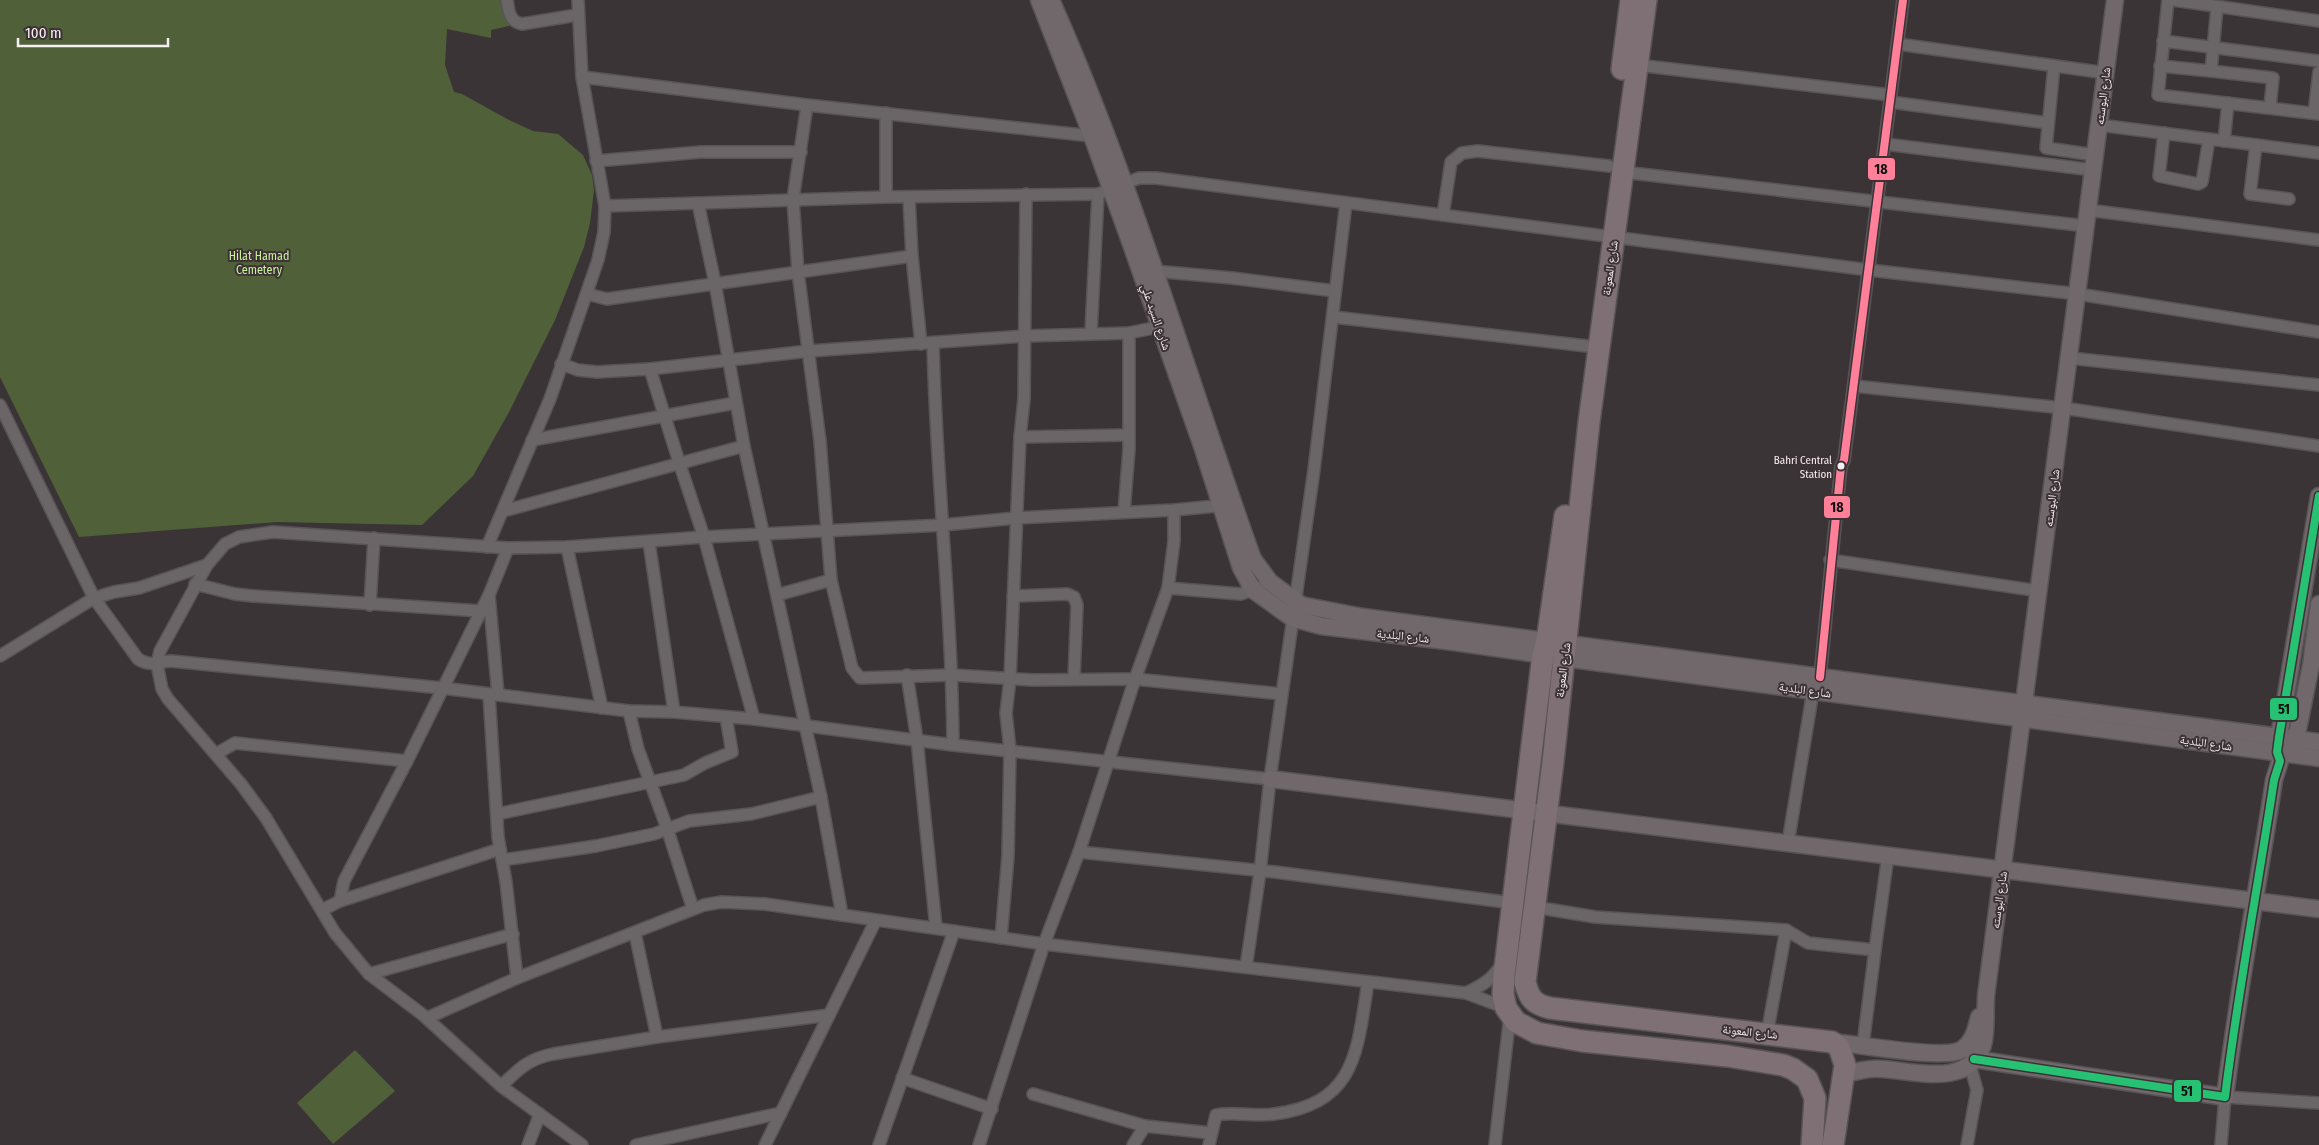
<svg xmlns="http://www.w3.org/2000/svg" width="2319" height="1145" viewBox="0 0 2319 1145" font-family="'Fira Sans Condensed','Noto Naskh Arabic',sans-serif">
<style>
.green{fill:#50613a}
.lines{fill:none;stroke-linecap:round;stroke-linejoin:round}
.street-casing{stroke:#585355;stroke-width:14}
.secondary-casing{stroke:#585355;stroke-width:19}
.highway-casing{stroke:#585355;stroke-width:24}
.street{stroke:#6a6566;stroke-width:11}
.secondary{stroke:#70686b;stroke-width:16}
.highway{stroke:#7e7075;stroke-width:21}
.bus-1-casing{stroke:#3c3235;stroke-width:11}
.bus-2-casing{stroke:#3c3235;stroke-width:11}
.bus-1{stroke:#ff8098;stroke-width:8}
.bus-2{stroke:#26c172;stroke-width:8}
.bus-dot{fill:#f6eff1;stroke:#3c3235;stroke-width:2}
.labels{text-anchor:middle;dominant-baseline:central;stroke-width:4;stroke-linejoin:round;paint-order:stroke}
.bus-label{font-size:11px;fill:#f6eff1;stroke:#3c3235;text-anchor:end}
.street-label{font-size:12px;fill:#f6eff1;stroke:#3c3235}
.park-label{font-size:12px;fill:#c9f19a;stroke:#3c3235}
.line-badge{stroke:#3c3235;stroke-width:2}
.pale-badge-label{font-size:14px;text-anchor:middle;font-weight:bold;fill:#111}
</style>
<rect width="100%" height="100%" fill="#3a3436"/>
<g class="green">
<path d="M0,0h509l5,25 -23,5v8l-44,-9 -2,36 9,27 8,2 47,26 24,11 25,3 25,21 9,20 2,15 -4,33 -6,24 -29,73 -46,92 -36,64 -51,49 -145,-3 -198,15 -79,-160z"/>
<path d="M355,1050l40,41 -62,53 -36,-41z"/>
</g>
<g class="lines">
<defs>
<g id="street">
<path d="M507,0c2,12 2,21 15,24l55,-9"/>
<path d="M2168,0l-10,95 161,19"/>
<path d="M2173,0l146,21"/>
<path d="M2217,7l-6,64 62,7 -3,29"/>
<path d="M2163,41l156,20"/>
<path d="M1898,44l208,29"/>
<path d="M1637,65l254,30"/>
<path d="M2054,66l-8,82 49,7"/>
<path d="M2160,66l51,5"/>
<path d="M582,77l225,28 285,31"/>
<path d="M1890,102l158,21"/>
<path d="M807,105l-14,94 5,73 22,169 11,139 21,88 8,10 92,-3 81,5 102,-1 147,15"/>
<path d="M886,113v84"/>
<path d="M2314,113l5,-41"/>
<path d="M2099,125l220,28"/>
<path d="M2164,133l-5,43 39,8 4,-2 7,-43"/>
<path d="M2224,141l4,-38"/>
<path d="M1885,144l208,26"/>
<path d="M2256,145l-6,49 39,5"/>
<path d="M596,161l105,-9h100"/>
<path d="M1623,172l463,54"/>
<path d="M698,203l17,80 29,163 77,351 21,118"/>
<path d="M605,206l281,-9 212,-3 41,-16h17l713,92 209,24 241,38"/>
<path d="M2088,210l231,30"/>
<path d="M1443,215l8,-53 11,-9 16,-2 131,15"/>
<path d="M912,256l9,88"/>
<path d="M1154,271l78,7 103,13"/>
<path d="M587,294l20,5 305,-43 -3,-58"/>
<path d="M1333,317l254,29"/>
<path d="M1091,333l7,-139"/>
<path d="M933,343c3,134 19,268 20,402"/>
<path d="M2070,358l249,27"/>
<path d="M561,364l17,6 19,2 53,-3 159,-18 216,-15 104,-3 29,-6"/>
<path d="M650,369l29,93 25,75 50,182"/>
<path d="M1854,386l209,22 256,38"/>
<path d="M0,405l94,193 44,61c13,8 19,3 33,2l271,27 187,23 45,1 80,7 199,26 317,34"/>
<path d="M1020,437l108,-2"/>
<path d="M532,440l203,-37"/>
<path d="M503,511l241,-65"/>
<path d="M1124,512l5,-63v-116"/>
<path d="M649,542l25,170"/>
<path d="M487,547l63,-148 48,-139 6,-28 1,-26 -23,-129 -4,-77"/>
<path d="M567,547l35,161"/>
<path d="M1830,560l209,31"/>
<path d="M195,584l40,10 18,2 228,15"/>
<path d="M1168,588l73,6 18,-7"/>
<path d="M489,595l9,100"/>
<path d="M777,595l54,-15"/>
<path d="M1013,596l54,-2 7,3 3,8 -3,73"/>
<path d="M370,605l4,-67"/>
<path d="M0,656l94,-58 20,-6 25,-4 68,-23"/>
<path d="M907,675l10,65 19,188"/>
<path d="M1820,677l21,-211 3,-6 59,-460"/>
<path d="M489,694l9,143 8,45 11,96"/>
<path d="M629,711l9,38 29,79 26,81"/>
<path d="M216,754l19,-11 172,18"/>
<path d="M497,814l187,-39 21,-12 27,-11 -6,-35"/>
<path d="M1788,843l25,-152"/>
<path d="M1079,852l196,20 238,31"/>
<path d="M503,860l93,-14 58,-12 35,-13 62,-7 70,-17"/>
<path d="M340,901l4,-20 63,-120 82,-166 19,-47"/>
<path d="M1535,907l60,10 191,13 22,13 67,7 13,-95"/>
<path d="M322,910l18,-9 160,-52"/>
<path d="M635,933l22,104"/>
<path d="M1001,938l7,-82 2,-106 -4,-37 4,-34 10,-242 4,-38 2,-205"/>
<path d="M1246,967l14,-95 10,-93 44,-309 32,-267"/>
<path d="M369,974l144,-40"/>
<path d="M1466,993c15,-7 26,-13 35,-28"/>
<path d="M427,1018l90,-40 187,-73 18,-3 43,2 279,40 422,49 40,15"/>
<path d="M1767,1034l19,-104"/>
<path d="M1863,1045l12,-95"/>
<path d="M902,1078l90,31"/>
<path d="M501,1086c18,-17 27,-27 52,-32l104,-17 172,-22"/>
<path d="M1033,1094l112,32 66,7"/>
<path d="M528,1145l12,-31"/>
<path d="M582,1145l-81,-59 -78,-71 -54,-41 -34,-41 -69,-115 -25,-34 -73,-85 -6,-10 -5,-25 3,-13 47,-86 18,-21 14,-7 34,-5 235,16 59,-1 137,-10 239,-12 73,-7 158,-8 53,-5"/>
<path d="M636,1145l145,-32"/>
<path d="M765,1145l111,-225"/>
<path d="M879,1145l75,-214"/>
<path d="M979,1145l65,-201 35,-92 56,-173 33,-91 6,-47v-31"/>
<path d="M1133,1145l12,-19"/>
<path d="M1209,1145l7,-30c19,-4 39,2 58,-1 83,-10 83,-64 94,-132"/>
<path d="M1495,1145l15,-130"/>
<path d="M1967,1145l10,-55 -7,-25"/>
<path d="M2221,1145l4,-48 94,6"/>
</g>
<g id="secondary">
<path d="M1039,0l53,136 40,111 70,199 39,122 12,22 39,28 29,8 133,16 110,16 755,100"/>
<path d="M1051,0c81,181 135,373 202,559l17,23 31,23 62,12 956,125"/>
<path d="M2294,749l17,-84 8,-61"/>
<path d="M1270,779l1049,130"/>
<path d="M1832,1042c25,2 112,18 129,8 12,-7 15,-21 18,-33"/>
<path d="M1974,1059l251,38c13,-106 33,-211 49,-317l6,-19 -3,-9 2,-15 40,-241"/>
<path d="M1844,1075c12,-4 25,-7 38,-6 33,2 87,19 101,-24 4,-14 2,-34 3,-49l129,-996"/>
</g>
<g id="highway">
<path d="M1646,0l-57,422 -36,340 -28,220c4,16 8,22 25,26l282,34 7,5 6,18 -12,80"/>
<path d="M1622,69l9,-69"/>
<path d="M1565,516l-18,125 -4,14 -39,321 -1,18 3,14 10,14 21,11 45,8 145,15 56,9 10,4 14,10 8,19 -3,47"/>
</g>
</defs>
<use href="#street" class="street-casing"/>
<use href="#secondary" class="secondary-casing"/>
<use href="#highway" class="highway-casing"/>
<use href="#street" class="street"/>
<use href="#secondary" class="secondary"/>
<use href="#highway" class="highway"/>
<defs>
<path id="bus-1" d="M1820,677l21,-211 3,-6 59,-460"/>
<path id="bus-2" d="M1974,1059l251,38c13,-106 33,-211 49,-317l6,-19 -3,-9 2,-15 40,-241"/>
</defs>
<use href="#bus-1" class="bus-1-casing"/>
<use href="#bus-2" class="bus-2-casing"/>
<use href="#bus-1" class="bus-1"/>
<use href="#bus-2" class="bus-2"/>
</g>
<circle class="bus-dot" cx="1841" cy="466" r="4.5"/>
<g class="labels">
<g class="bus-label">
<text x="1832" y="460">Bahri Central<tspan x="1832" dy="14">Station</tspan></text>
</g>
<g class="street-label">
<text transform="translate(2103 96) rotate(-83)">شارع البوسته</text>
<text transform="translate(1610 268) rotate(-82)">شارع المعونة</text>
<text transform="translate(1156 317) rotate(71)">شارع السيد علي</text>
<text transform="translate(2052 498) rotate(-83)">شارع البوسته</text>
<text transform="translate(1403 636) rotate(6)">شارع البلدية</text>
<text transform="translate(1563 670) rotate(-83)">شارع المعونة</text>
<text transform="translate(1805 690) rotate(8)">شارع البلدية</text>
<text transform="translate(2206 743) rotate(8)">شارع البلدية</text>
<text transform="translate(1999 900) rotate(-82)">شارع البوسته</text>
<text transform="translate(1750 1032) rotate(6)">شارع المعونة</text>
</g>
<g class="park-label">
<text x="259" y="256">Hilat Hamad<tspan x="259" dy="14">Cemetery</tspan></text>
</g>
</g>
<g class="line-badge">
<rect x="1867" y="157" width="29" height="24" rx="5" fill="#ff8098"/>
<rect x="1823" y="495" width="28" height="24" rx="5" fill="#ff8098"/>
<rect x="2269" y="697" width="29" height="24" rx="5" fill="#26c172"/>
<rect x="2173" y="1079" width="29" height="24" rx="5" fill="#26c172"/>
</g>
<g class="pale-badge-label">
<text x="1881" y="174">18</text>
<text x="1837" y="512">18</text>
<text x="2284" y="714">51</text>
<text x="2187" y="1096">51</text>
</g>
<path d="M18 38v8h150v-8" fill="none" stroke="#f6eff1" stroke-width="2.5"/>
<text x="25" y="38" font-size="15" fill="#f6eff1" stroke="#3c3235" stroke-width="4" paint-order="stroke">100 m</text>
</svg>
